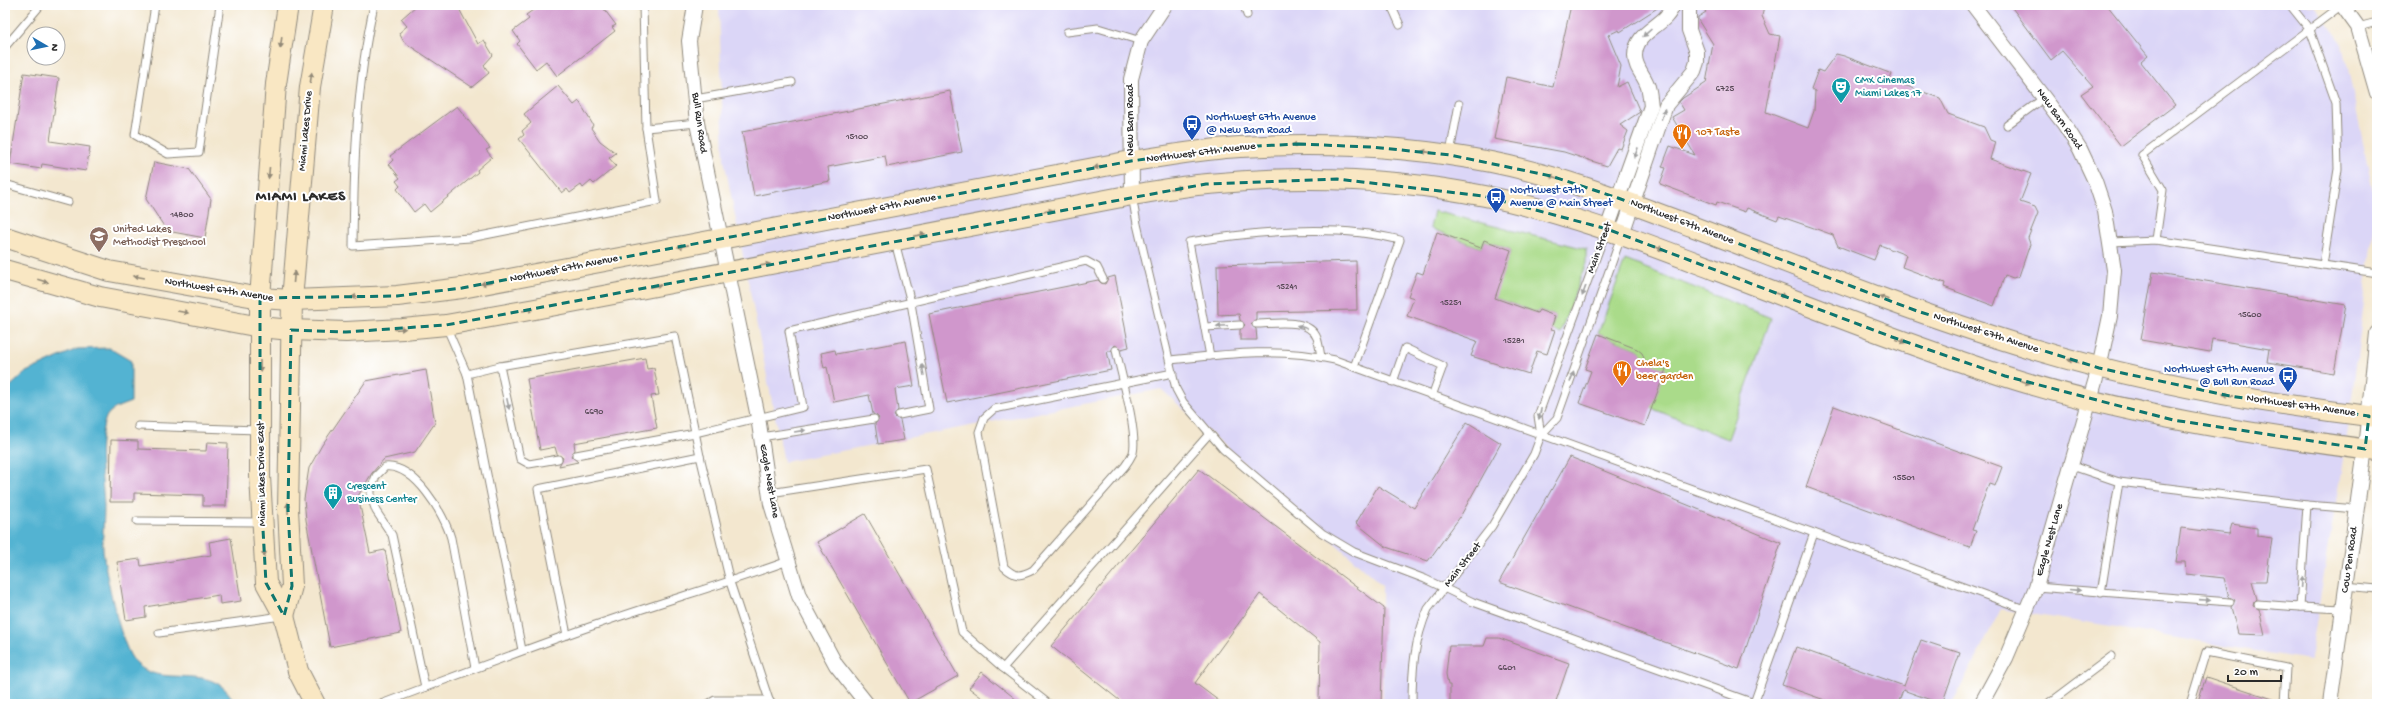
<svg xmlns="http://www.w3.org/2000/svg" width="2382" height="709" viewBox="0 0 2382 709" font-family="'Gochi Hand',sans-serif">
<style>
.built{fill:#dbd6f7}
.green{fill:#aadb8a;stroke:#6a835a}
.water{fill:#53b3d2;stroke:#3f6f7e}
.building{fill:#d097cc}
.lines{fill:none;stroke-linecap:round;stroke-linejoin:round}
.service-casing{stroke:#8f897d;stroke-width:9}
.minor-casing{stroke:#8f897d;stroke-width:16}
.secondary-casing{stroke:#8f897d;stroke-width:22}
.service{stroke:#fff;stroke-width:7}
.minor{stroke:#fff;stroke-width:14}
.secondary{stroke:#f9e7c3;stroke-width:20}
.oneway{fill:#a0a0a0}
.oneway2{fill:#928977}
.marked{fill:none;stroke:#0f766e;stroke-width:3;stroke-dasharray:8 5;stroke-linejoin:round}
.labels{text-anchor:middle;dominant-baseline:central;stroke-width:4;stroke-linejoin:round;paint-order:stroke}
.number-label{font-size:9px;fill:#544653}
.culture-label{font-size:11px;fill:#0d838f;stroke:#fff;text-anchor:start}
.transit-label{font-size:11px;fill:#164399;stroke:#fff;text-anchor:start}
.street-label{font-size:11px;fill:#2b2b2b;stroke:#fff}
.food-label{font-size:11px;fill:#c56008;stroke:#fff;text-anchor:start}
.education-label{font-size:11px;fill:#785e54;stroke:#fff;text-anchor:start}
.district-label{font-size:15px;font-weight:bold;letter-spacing:1px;fill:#2b2b2b;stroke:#fff}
</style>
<rect width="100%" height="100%" fill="#fff"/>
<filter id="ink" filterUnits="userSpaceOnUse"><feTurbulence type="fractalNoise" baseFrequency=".025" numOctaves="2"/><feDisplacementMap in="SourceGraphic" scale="8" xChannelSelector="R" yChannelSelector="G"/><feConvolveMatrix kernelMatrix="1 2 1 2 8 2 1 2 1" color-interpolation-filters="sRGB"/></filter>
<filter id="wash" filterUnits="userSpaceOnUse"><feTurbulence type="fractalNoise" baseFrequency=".012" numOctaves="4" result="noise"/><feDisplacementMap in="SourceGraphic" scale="16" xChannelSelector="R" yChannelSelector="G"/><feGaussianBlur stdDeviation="0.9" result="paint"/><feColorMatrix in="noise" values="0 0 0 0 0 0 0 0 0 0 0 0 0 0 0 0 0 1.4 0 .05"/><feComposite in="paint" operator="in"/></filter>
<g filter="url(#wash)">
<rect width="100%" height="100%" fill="#f3e7cf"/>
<path class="built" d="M719,5h1595l29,39 33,163 -28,222 -38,231 -309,-51 -49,95h-569l-1,-119 -221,-196 -377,73 -60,-302z"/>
<g class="green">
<path d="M1434,211l152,38v14l-26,70 -9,-4 4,-13 -16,-6 -2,3 -45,-16 19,-47 -27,-10 -3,8 -51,-20z"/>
<path d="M1625,260l146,58 -43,121 -77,-31 -9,-55 -5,-4 -39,-15z"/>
</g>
<path class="water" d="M109,348l22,13v41c-10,4 -23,7 -26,18 -9,29 -2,59 -1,87 0,14 -2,29 -1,43 2,22 17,90 29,108 25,37 81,-3 103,46h-230v-313l21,-19 51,-23z"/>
<g id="blocks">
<g class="building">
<path d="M417,5h40l21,39 6,-4 9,15 -9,10 5,8 -17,14 -68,-45 -5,-9 8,-7 -6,-7z"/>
<path d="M540,5h61l15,20 -4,2 3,4 -58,45 -11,-15 -10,8 -19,-25 3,-3 -7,-10 16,-12 -3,-4z"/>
<path d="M1571,5h91l-42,27 -1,-2 -11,5 13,31 -4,21 10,-5 13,30 -20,13 8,6 -7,18 -4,-1 -10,18 -43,-14 -70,-13 12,-62 47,10z"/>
<path d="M1701,5h63l-2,11 8,18 10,2 -14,76 42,16 6,-17 1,-20 -4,-2 7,-19 5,2 13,-18 8,2 48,18 -2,6 50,18 8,16 36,13 6,13 5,2 -5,17 41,15 -11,28 15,5 3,6 -10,25 2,6 -11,32 -6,2 -8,-3 -11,31 -50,-19 1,-4 -43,-16 4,-12 -26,-10 -6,15 -36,-14 -5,-11 -22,-8 -32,-11 -2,4 -30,-12 -2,4 -28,-10 -1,3 -56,-21 6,-16 -4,-1 8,-21 25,9 -23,-38 12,-7 -5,-8 4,-4 23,-15 7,-39 -15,-24v-3l8,-5z"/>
<path d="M2010,5h97l41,51 -7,6 34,43 -54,41 -40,-52 12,-8 -31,-35 -11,9z"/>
<path d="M24,73l35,5 -9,63 40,6 -4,24 -44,-7 -1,5 -31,-5z"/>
<path d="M558,86l16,19 5,-4 14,24 -2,3 9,13 16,12 -7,5 7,8 -22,18 -3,-3 -8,7 -2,-3 -11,8 -3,-4 -5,4 -43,-54 5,-4 -2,-4 9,-8 -7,-9z"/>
<path d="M950,91l12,61 -75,15 -2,-11 -57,11 2,14 -76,15 -12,-64z"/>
<path d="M457,106l33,42 -4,2 6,7 -15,13 1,2 -48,40 -6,-8 -10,8 -17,-23 3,-3 -4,-5 4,-3 -11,-14 4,-4 -3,-4z"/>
<path d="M154,162l35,7 22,30 -6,39 -38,-7 -21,-32z"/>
<path d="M1437,232l44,16 3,-8 27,10 -16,48 42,15 2,-3 16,6 -4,13 4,1 -8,24 -10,-3 -8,23 -58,-18 6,-15 -70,-25 7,-18 -6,-2 9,-24 6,2z"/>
<path d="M1356,261l1,49 -101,2v7l-5,5 5,5 1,11h-17v-10l5,-5 -5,-5 -1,-6 -21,1 -1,-50z"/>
<path d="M2153,272l193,33 -12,68 -67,-11 2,-13 -57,-10 -2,13 -69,-12z"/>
<path d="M1115,276l14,71 -8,2 -6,-4 -4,6h-4l4,19 -164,33 -18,-89 169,-34 3,3 4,1 3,-6z"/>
<path d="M1598,334l39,15 5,4 3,8 21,8 -21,57 -66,-23 12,-32 -6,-2z"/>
<path d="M906,341l8,45 -19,3 3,21 -4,6 6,4 4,20 -26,4 -3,-20 4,-6 -6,-4 -4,-19 -35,7 -7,-35 -3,1 -3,-15 14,-3 1,4z"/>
<path d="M645,358l2,11 7,-1 5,27 -8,1 6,32 -83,15 1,7 -4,6 7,6 -19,4 4,-8 -6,-4 -2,-7 -15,3 -13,-71z"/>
<path d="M426,370l9,53 -20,29 -31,7 -12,14 -14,23 12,57 15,-3 16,83 -71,14 -24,-127 -2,-21 5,-31 13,-23 44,-64z"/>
<path d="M1834,406l168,61 -7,19 -6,-2 -17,46 4,1 -6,16 -164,-60z"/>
<path d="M1467,422l34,21 -41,74 -32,44 -42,-14 -30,-24 22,-37 36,22z"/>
<path d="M111,440l27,1v8l68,2 1,-9 21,1 -2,63h-23v-11l-69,-2v9h-24z"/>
<path d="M1570,457l211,86 -42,126 -240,-87z"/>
<path d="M1199,469l185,139 -3,96h-62l1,-62 -60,-48 -65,89 28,21h-99l-73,-58z"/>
<path d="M865,514l93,162 -48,27 -93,-161z"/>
<path d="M2232,524l25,4v8l15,2 -6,43h-14l5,18 -3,3 -1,4 6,3 6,26 -27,-1 -7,-27 4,-7 -6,-3 -5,-19 -38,-4 -1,-12h-9l5,-34 48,6z"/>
<path d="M231,538l10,63 -21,3 -1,-9 -74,12 1,10 -20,3 -9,-58 23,-3 1,7 70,-11 -2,-13z"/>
<path d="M1487,638h12l70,25 -14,41h-105v-19h-2l-2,-11 3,-28h35z"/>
<path d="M1921,640l39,13 -18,51 -39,-14 -5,14h-62l-54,-19 14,-38 108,39z"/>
<path d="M982,672l40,32h-32l-21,-16z"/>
<path d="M2206,677l73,24v3h-82z"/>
</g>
</g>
</g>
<g filter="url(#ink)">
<use href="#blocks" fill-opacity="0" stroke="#8f897d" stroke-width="1"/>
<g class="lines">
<defs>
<g id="service">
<path d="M155,5l-20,130 33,19 31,-2 21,-147"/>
<path d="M374,5c-18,80 -20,160 -21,241l117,-8 187,-37 -11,-73 -3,-123"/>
<path d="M1244,5l3,10"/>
<path d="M1391,5l9,20"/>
<path d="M2290,5l20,25 26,73 2,66 -15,96"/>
<path d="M2358,27l19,-5"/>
<path d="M1067,32l31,-4 43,13"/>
<path d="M5,47l34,-40 -1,-2"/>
<path d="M695,99l97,-17"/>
<path d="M2007,125l37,-27"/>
<path d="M646,128l51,-5"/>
<path d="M1450,153l9,-49"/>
<path d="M5,184l63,18"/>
<path d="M1132,195l5,29 39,165 7,13 40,47 99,84 32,19 71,27 48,23 281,101 60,-170"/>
<path d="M2156,240l7,-50 -21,-35 200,-150"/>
<path d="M895,242l16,61 18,106 -30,6"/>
<path d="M2111,242l45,-2 221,33"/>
<path d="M1256,324c18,0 53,-7 61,14 2,6 3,13 4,19"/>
<path d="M446,326l21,48 33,-8 175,-30 25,120"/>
<path d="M1205,327l35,-2"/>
<path d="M1116,350c5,24 22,82 17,103 -2,4 -5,9 -8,13l-92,104c-13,7 -18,7 -29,-3l-25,-135 5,-14 10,-9 179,-36"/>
<path d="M1210,356l-21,-114c66,-10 145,-19 211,-2l-46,127"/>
<path d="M1171,360c55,-6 109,-13 164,0l692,250"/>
<path d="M500,366l20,93 9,5 29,-5"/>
<path d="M467,374l55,276"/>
<path d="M1393,382l12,-34 38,18 -11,30"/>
<path d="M138,426l120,4"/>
<path d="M1541,435l-3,-19 68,-185"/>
<path d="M761,437l113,-18"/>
<path d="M576,455l119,-22 108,-26 -14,-76 297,-70 11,6 6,12"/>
<path d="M2072,466l47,16 -18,111"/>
<path d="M2119,482l188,23 50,4"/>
<path d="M770,493l156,-24 36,163 41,36 206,-234"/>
<path d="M137,521l125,1"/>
<path d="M2346,586l31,3"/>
<path d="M2036,587l194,15"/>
<path d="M2258,604l42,3 7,-102"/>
<path d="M2300,607l43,2"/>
<path d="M159,633l123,-17"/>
<path d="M567,635l-29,-146 162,-33 30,126 39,118 3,4"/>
<path d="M1003,668l46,36"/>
<path d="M425,687l-33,-152 -16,-24 -5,-14v-8l5,-13 9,-9c30,-3 59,47 66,71l24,130"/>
<path d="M381,704c72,-27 144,-55 217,-80 63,-22 127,-40 190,-63"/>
<path d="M708,704l7,-4h54"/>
<path d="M1412,704c0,-34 2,-63 16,-95l64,-83 42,-72 7,-19 16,-17 64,-181"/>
<path d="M2048,704l64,-48"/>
<path d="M2190,704l16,-52 80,16 -2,36"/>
</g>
<g id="minor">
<path d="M695,5l-6,36 8,82 61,294 13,87 28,92 37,69 31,39"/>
<path d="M1973,5l91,119 16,25 15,32 10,30 9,59 -4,46 -11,52 -63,219 -30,71 -25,46"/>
<path d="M2342,5l16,22 19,66"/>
<path d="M1132,195l-1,-116 10,-38 24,-36"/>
<path d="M1607,229l44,-123c-1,-6 -1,-13 -3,-19 -3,-11 -13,-19 -13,-31 0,-26 31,-29 38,-51"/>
<path d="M1622,234l44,-129 28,-34 3,-9v-10l-8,-22v-25"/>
<path d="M2330,704l35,-255 12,-116"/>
</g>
<g id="secondary">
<path d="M288,5l-12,79 -16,214v178l6,107 18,33 14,55 17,33"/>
<path d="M5,237l104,34 151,27 32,2 105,-4 65,-8 669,-127c36,-5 73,-12 109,-14 84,-5 169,-1 251,15 71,14 136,40 203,65 103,39 205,80 310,113 121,39 247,62 373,77"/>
<path d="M5,270l95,27 160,30 31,3 55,2 57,-3 43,-4 89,-16 597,-114c25,-4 51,-9 76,-11 91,-9 188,-6 277,12 81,16 157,46 233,75 95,36 189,74 286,105 122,39 247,58 373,75"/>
<path d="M284,616l8,-30 -4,-77 4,-209 18,-213 14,-82"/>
</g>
</defs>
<use href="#service" class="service-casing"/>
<use href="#minor" class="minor-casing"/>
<use href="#secondary" class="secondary-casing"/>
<use href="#service" class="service"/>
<use href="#minor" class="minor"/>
<use href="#secondary" class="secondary"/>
</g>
<defs><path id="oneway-solid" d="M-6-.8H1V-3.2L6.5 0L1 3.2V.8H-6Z"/></defs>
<g class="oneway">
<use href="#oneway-solid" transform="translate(1647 33) rotate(138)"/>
<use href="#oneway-solid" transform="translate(1663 114) rotate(-72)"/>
<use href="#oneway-solid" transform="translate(1636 153) rotate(111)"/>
<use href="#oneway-solid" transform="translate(1584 291) rotate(110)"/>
<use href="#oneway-solid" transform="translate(1222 326) rotate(177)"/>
<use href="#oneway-solid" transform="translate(1302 327) rotate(-162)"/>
<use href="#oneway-solid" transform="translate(923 370) rotate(-100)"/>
<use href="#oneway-solid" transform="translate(1572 377) rotate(-70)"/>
<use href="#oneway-solid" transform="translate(508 404) rotate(78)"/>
<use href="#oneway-solid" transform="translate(1540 414) rotate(102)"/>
<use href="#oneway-solid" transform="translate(800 431) rotate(-9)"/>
<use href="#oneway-solid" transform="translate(2302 582) rotate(-86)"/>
<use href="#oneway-solid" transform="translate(2075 590) rotate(5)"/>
<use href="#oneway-solid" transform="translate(2205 600) rotate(4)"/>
</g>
<g class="oneway2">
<use href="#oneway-solid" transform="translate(281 43) rotate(98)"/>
<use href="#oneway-solid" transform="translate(311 78) rotate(-82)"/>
<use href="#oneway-solid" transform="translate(1297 145) rotate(180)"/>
<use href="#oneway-solid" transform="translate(1427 152) rotate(-172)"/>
<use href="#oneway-solid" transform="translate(1099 167) rotate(169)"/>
<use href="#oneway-solid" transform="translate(269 173) rotate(95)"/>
<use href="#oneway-solid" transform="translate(1554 177) rotate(-163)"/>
<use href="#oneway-solid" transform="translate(1176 188) rotate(-9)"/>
<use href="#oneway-solid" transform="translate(1048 211) rotate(-11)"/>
<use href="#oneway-solid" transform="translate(920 235) rotate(-11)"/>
<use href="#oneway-solid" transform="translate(683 246) rotate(169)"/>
<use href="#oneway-solid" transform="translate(1658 248) rotate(21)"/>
<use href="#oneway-solid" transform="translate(1762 253) rotate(-159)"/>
<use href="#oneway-solid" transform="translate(765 265) rotate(-11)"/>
<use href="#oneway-solid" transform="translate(139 277) rotate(-170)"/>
<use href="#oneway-solid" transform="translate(294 277) rotate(-85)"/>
<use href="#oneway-solid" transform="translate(43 281) rotate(16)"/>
<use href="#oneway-solid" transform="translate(486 283) rotate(170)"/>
<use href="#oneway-solid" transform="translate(656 286) rotate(-11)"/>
<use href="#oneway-solid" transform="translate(1780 295) rotate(21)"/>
<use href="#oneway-solid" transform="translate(357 297) rotate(178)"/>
<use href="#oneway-solid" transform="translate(1884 298) rotate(-159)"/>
<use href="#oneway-solid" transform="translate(528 310) rotate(-10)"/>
<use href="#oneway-solid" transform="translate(183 312) rotate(10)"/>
<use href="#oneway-solid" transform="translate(400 329) rotate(-4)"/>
<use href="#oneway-solid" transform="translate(1901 341) rotate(19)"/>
<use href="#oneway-solid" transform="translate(2073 361) rotate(-164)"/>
<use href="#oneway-solid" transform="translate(260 366) rotate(90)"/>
<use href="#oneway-solid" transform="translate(2025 382) rotate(16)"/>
<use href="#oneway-solid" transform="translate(2228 395) rotate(-169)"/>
<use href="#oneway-solid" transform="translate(288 508) rotate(-91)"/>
<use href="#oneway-solid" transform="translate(264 551) rotate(87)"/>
</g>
</g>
<path class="marked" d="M1298,144l73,3 79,8 101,21 67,22 299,113 182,57 131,28 139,20 -4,33 -192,-29 -168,-44 -113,-39 -285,-108 -124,-33 -146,-17 -131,5 -760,141 -100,7 -55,-2 -3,179 4,77 -8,30 -18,-33 -6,-107v-178l137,-2 65,-8 669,-127 105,-14z"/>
<defs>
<symbol id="theatre-pin" viewBox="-11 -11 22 30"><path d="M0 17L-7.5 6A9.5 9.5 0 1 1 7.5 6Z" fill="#0f9aa8" stroke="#fff"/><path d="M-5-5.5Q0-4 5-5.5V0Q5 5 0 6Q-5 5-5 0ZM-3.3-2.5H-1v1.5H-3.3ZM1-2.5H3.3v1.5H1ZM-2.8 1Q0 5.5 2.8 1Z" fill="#fff"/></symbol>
<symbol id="bus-pin" viewBox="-11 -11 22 30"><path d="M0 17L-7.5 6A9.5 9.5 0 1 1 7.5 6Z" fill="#1a4fb4" stroke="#fff"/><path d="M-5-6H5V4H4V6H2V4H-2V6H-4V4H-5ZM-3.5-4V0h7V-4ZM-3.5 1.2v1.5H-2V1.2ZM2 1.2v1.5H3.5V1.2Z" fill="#fff"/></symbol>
<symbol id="restaurant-pin" viewBox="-11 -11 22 30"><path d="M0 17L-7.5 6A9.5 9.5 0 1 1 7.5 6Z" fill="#e8710a" stroke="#fff"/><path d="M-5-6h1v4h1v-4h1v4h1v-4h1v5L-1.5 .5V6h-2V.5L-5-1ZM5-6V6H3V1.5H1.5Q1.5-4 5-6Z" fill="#fff"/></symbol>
<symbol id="school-pin" viewBox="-11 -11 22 30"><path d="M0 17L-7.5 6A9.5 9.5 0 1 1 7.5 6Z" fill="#8d6e63" stroke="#fff"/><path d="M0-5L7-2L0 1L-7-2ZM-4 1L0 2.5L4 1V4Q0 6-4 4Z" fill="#fff"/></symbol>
<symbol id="building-pin" viewBox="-11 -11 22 30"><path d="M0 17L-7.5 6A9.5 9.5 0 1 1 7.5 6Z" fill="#0f9aa8" stroke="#fff"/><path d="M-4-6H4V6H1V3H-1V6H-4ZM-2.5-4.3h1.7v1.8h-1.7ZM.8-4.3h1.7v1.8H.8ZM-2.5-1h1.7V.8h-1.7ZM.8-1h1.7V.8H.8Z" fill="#fff"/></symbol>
</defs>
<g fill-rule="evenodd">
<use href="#theatre-pin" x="1830" y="76" width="22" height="30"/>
<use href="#bus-pin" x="1181" y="113" width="22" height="30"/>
<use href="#restaurant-pin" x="1671" y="122" width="22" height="30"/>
<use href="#bus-pin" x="1485" y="186" width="22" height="30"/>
<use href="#school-pin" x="88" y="225" width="22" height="30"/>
<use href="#restaurant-pin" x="1611" y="359" width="22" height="30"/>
<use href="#bus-pin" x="2277" y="365" width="22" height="30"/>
<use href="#building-pin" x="322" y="482" width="22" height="30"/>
</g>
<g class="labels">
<g class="number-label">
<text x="1725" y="89">6725</text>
<text x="857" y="137">15100</text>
<text x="182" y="215">14800</text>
<text x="1287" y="287">15241</text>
<text x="1451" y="303">15251</text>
<text x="2250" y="315">15600</text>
<text x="1514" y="341">15281</text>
<text x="594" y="412">6690</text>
<text x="1904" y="478">15501</text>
<text x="1507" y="668">6601</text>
</g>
<g class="culture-label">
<text x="1855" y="81">CMX Cinemas<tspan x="1855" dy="13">Miami Lakes 17</tspan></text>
<text x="347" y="487">Crescent<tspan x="347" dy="13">Business Center</tspan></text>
</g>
<g class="transit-label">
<text x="1206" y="118">Northwest 67th Avenue<tspan x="1206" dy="13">@ New Barn Road</tspan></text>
<text x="1510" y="191">Northwest 67th<tspan x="1510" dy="13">Avenue @ Main Street</tspan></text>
<text x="2274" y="370" text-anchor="end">Northwest 67th Avenue<tspan x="2274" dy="13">@ Bull Run Road</tspan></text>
</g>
<g class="street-label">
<text transform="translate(2059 119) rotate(55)">New Barn Road</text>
<text transform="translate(1131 120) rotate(-90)">New Barn Road</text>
<text transform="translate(699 123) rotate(82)">Bull Run Road</text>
<text transform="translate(306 131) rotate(-85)">Miami Lakes Drive</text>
<text transform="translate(1201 153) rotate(-7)">Northwest 67th Avenue</text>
<text transform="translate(882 208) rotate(-11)">Northwest 67th Avenue</text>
<text transform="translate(1682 222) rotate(21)">Northwest 67th Avenue</text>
<text transform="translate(1600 248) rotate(-70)">Main Street</text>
<text transform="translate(564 269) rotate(-11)">Northwest 67th Avenue</text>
<text transform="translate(219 290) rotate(9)">Northwest 67th Avenue</text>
<text transform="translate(1986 333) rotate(18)">Northwest 67th Avenue</text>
<text transform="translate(2301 406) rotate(8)">Northwest 67th Avenue</text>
<text transform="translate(262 474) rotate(-91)">Miami Lakes Drive East</text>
<text transform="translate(769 481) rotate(80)">Eagle Nest Lane</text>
<text transform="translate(2050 540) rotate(-74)">Eagle Nest Lane</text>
<text transform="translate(2350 560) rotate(-82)">Cow Pen Road</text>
<text transform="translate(1463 565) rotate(-52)">Main Street</text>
</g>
<g class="food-label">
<text x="1696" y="133">107 Taste</text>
<text x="1636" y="364">Chela's<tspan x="1636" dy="13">beer garden</tspan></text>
</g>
<g class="education-label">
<text x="113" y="230">United Lakes<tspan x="113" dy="13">Methodist Preschool</tspan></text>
</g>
<g class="district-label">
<text x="301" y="197">MIAMI LAKES</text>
</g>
</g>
<rect width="2382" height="709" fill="none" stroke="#fff" stroke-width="20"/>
<g transform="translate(46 46) rotate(99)"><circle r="19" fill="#ffffff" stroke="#aaaaaa"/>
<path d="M0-3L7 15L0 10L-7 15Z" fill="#1f6fb2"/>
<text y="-6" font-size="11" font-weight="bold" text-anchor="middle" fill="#2b2b2b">N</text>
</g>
<path d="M2228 675v6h53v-6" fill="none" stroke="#2b2b2b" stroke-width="2"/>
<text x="2234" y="675" font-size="12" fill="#2b2b2b" stroke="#ffffff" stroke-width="3" paint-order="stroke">20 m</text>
</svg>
